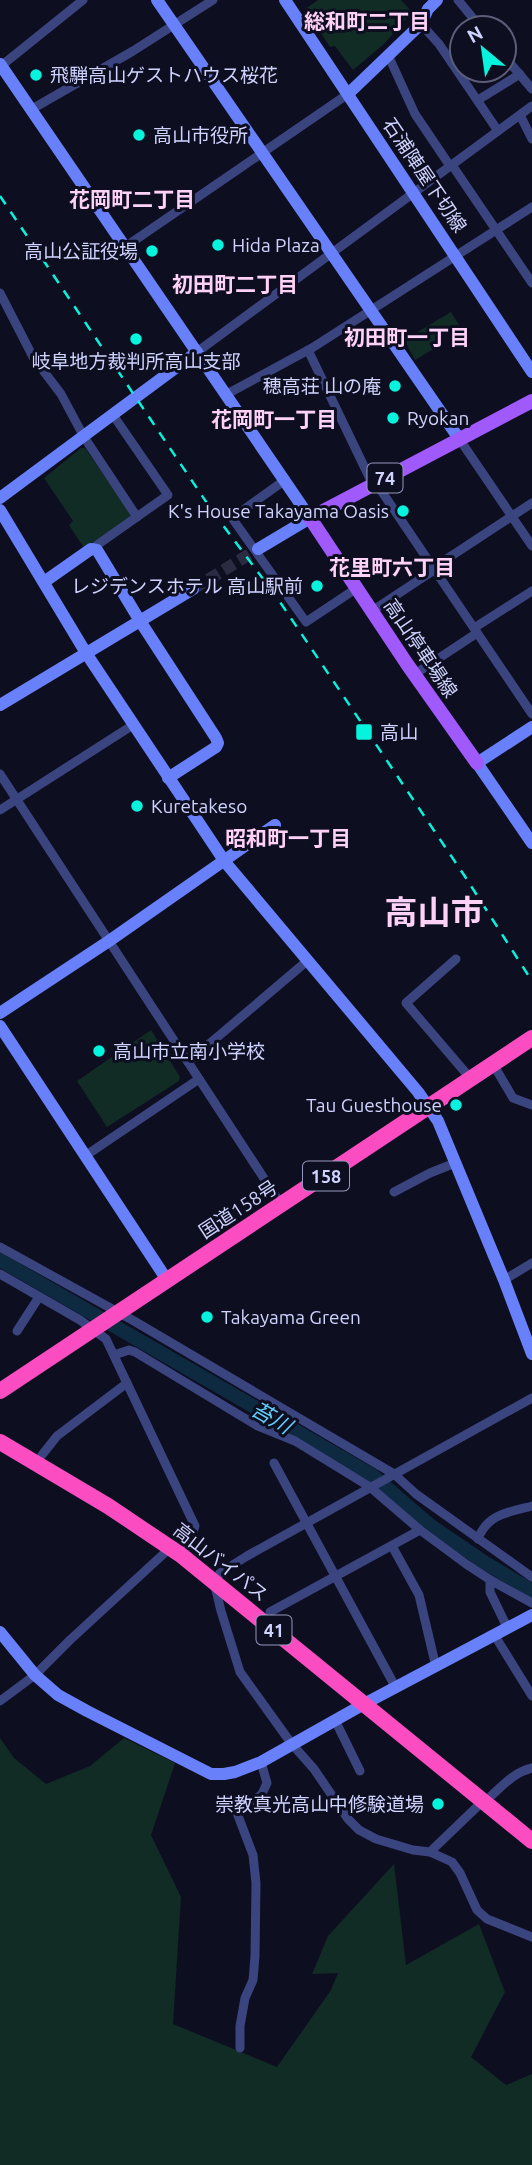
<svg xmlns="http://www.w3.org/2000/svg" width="532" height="2165" viewBox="0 0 532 2165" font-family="Ubuntu,'Noto Sans JP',sans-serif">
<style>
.green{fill:#112b25}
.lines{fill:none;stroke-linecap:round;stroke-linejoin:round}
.river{stroke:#0d2a41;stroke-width:14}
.secondary-tunnel{stroke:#2b2c42;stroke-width:12;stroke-dasharray:12 6;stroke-linecap:butt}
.street{stroke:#3a447f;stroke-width:9}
.secondary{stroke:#6980fb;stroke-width:12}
.primary{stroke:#a059fb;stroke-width:14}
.highway{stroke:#fb4dc1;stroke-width:16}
.rail{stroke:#06f3de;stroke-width:2.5;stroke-dasharray:10 9;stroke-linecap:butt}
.poi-dot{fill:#06f3de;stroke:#0e0e21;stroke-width:2.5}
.labels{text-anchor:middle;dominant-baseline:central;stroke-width:6;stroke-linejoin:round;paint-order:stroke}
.shield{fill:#0e0e21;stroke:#9598bc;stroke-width:2}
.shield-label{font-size:18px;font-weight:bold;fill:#cfd3fe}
.poi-label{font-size:19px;fill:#cfd3fe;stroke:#0e0e21;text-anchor:start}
.street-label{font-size:19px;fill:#cfd3fe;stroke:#0e0e21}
.neighbourhood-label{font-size:21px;font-weight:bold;fill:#fed1f6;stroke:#0e0e21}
.water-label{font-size:21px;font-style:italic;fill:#60d0fb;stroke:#0e0e21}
.town-label{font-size:33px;font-weight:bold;fill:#fed1f6;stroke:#0e0e21}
</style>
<rect width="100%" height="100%" fill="#0e0e21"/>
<g class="green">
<path d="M318,0h83l11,12 -28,32 -31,26 -18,-24 -5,1 -25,-38z"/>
<path d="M451,312l8,13 -22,13 3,7 -25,15 -11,-20z"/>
<path d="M81,448h4l45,65v4l-46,31 -15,-23 4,-4 -29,-43z"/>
<path d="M151,1030l29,47 -1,4 -72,46 -30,-46z"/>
<path d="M0,1738l14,20 32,26 44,-18 34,-28 51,25 -24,72 30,62 -8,127 104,43 54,-77 7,-17 -26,1 16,-38 66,-72 12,101 73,-41 26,68 -34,65 35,28 26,-11v91h-532z"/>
</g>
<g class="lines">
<path class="river" d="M0,1260l372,215 59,51 53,36 48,29"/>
<path class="secondary-tunnel" d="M193,589l65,-40"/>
<g class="street">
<path d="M458,0l23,28"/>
<path d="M421,24l18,20 59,87"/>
<path d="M388,55l27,59 35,52"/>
<path d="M504,56l28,33"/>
<path d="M1,66l82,-66"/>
<path d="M478,100l42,-26"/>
<path d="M32,109l101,-58 80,-51"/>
<path d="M520,115l12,24"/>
<path d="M452,165l80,118"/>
<path d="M125,247l223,-153"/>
<path d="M0,293l33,64 28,37 23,43 53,80"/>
<path d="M308,350l65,135"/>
<path d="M197,352l335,-246"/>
<path d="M227,394l85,-46 220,-141"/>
<path d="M460,440l72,106"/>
<path d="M285,480l-53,38 74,104 51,-34"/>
<path d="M376,483l156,231"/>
<path d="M94,549l3,-4 71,-50 -55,-80"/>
<path d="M433,568l99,-65"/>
<path d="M372,611l62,-41"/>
<path d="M474,628l58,-37"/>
<path d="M415,674l62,-41"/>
<path d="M0,774l282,432"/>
<path d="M0,810l133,-85"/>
<path d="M456,959l-50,44 65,76"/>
<path d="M188,1062l119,-101"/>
<path d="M493,1064l20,34 19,7"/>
<path d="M85,1156l114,-77"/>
<path d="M394,1192l36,-19 25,-10"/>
<path d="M0,1247l134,74 260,153 22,20 116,83"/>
<path d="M0,1274l80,46 26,19 89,187 -4,13 -4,8"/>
<path d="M504,1280l28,-17"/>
<path d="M17,1331l22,-34"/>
<path d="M114,1355l15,-5 6,2 106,64 17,10 37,15 75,46 50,43 46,34 26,17 40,22"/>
<path d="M532,1398l-285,158 -27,17 -6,9 7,29 19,61 51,71 23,26 34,50 11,11 17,9 37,11 17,2 22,10 8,11 17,37 10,9 45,18"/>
<path d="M42,1455l15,-19 70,-53"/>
<path d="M274,1463l122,225"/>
<path d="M478,1539c9,-25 31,-27 54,-33"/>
<path d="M392,1546l27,49 17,72"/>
<path d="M492,1581l-2,2v9l18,37"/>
<path d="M270,1612l150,-82"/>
<path d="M495,1636l37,60"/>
<path d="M0,1701l35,-26 35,-35 100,-92"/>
<path d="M335,1720l25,51"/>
<path d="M491,1796c13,-12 24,-24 41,-28"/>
<path d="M430,1852l52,-50"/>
<path d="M240,2048v-22l5,-28 8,-18 2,-24 1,-73 -3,-28 -16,-42 25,-19 5,-11 -6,-21"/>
</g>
<g class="secondary">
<path d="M157,0l303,440"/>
<path d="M285,0l247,372"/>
<path d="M0,64l310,454 -52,31"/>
<path d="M348,94l73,-70 7,-15 9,-9"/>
<path d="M0,498l197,-146"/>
<path d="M0,510l86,143 139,209 193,230 20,29 66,159 28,74"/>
<path d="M44,582l47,-33 6,1 43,71 76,117 2,5 -2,4 -48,31"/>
<path d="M0,705l193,-116"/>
<path d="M532,727l-55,36 55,80"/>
<path d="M0,1013l109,-72 166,-116"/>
<path d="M0,1026l167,254"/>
<path d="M0,1632l35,43 23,20 29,16 124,63h13l11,-2 26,-10 103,-58 168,-89"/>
</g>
<path class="primary" d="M477,763l-70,-99 -97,-146 222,-117"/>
<g class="highway">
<path d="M0,1391l532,-353"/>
<path d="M0,1442l108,64 73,49 351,286"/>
</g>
<path class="rail" d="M0,196l213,316 65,87 186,276 68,106"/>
</g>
<g class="poi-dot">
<circle cx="36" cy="75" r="7"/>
<circle cx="139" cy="135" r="7"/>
<circle cx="218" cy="245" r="7"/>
<circle cx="152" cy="251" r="7"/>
<circle cx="136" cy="339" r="7"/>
<circle cx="395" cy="386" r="7"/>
<circle cx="393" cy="418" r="7"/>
<circle cx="403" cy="511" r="7"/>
<circle cx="317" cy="586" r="7"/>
<rect x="355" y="723" width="18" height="18" rx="3.5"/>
<circle cx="137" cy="806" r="7"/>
<circle cx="99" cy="1051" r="7"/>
<circle cx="456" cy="1105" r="7"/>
<circle cx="207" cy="1317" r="7"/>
<circle cx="438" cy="1804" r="7"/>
</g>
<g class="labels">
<g class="shield">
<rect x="367.5" y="463.5" width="35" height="29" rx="5"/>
<rect x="303" y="1161.5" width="46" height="29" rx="5"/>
<rect x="256.5" y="1615.5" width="35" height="29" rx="5"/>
</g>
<g class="shield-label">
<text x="385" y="478">74</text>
<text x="326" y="1176">158</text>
<text x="274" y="1630">41</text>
</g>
<g class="poi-label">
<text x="50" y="75">飛騨高山ゲストハウス桜花</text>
<text x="153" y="135">高山市役所</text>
<text x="232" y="245">Hida Plaza</text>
<text x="138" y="251" text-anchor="end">高山公証役場</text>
<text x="136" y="361" text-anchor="middle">岐阜地方裁判所高山支部</text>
<text x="381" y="386" text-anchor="end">穂高荘 山の庵</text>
<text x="407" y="418">Ryokan</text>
<text x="389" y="511" text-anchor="end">K's House Takayama Oasis</text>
<text x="303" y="586" text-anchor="end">レジデンスホテル 高山駅前</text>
<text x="380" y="732">高山</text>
<text x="151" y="806">Kuretakeso</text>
<text x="113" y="1051">高山市立南小学校</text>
<text x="442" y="1105" text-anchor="end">Tau Guesthouse</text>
<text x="221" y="1317">Takayama Green</text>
<text x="424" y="1804" text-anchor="end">崇教真光高山中修験道場</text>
</g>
<g class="street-label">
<text transform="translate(425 175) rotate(56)">石浦陣屋下切線</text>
<text transform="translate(421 648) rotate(56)">高山停車場線</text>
<text transform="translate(238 1209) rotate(-33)">国道158号</text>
<text transform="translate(221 1562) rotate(38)">高山バイパス</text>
</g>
<g class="neighbourhood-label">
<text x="367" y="21">総和町二丁目</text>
<text x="132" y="199">花岡町二丁目</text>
<text x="235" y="284">初田町二丁目</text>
<text x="407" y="337">初田町一丁目</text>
<text x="274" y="419">花岡町一丁目</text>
<text x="392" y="567">花里町六丁目</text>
<text x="288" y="838">昭和町一丁目</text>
</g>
<g class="water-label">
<text transform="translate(272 1417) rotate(30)">苔川</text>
</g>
<g class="town-label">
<text x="434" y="911">高山市</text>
</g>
</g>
<g transform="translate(483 49) rotate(331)"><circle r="33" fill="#0e0e21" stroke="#5b5d79" stroke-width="2"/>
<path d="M0-5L12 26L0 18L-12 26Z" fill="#06f3de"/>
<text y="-10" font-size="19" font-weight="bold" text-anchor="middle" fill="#cfd3fe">N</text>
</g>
</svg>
